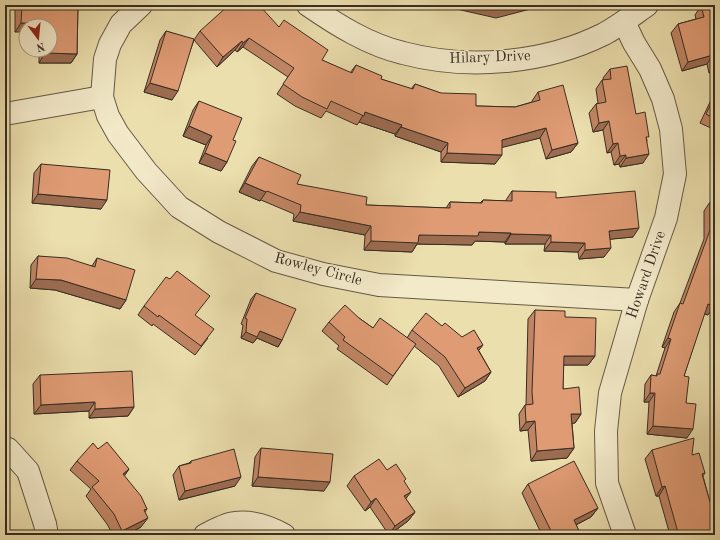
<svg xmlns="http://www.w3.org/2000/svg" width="720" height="540" viewBox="0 0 720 540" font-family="'Old Standard TT',serif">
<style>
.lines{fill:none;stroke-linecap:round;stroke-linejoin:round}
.minor-casing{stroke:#655a46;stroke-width:24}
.minor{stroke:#f3eaca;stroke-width:22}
.wall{fill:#c08564;stroke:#382d23}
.shaded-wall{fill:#9c6c51;stroke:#382d23}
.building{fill:#df9b74;stroke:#382d23}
.labels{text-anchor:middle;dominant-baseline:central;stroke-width:3;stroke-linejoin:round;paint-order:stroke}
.street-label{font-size:15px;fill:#382d23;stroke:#f3eaca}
</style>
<rect width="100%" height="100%" fill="#ecdfae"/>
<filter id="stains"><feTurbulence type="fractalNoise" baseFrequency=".005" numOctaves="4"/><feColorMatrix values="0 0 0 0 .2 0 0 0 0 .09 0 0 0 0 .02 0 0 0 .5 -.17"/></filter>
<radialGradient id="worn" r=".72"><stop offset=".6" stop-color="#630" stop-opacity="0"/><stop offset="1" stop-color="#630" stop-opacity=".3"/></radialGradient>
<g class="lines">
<defs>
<g id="minor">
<path d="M141,5l-20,19 -11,20 -5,15 -3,38 6,19 10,18 28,37 33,36 40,25 57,29 47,13 56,11 258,15"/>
<path d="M308,5c29,20 61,40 95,48 64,17 141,11 201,-19 15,-8 29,-19 43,-29"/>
<path d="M624,22l10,21 16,26 13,30 8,30 4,45 -9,44 -29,82 -27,93 -4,38 1,52 18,52"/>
<path d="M5,114l97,-17"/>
<path d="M5,448l3,1 20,22 17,53 2,11"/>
<path d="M205,535c8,-4 22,-12 30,-12 17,-2 35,4 49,12"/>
</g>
</defs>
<use href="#minor" class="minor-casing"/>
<use href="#minor" class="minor"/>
</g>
<g class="wall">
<path d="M18,5h60l-1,49 -6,9h-32v-13h11v-24h-24l-11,6v-23z"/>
<path d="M715,5v66l-6,2 -2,-9 -25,7 -11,-38 7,-9 18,-5 -1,-4 6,-9z"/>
<path d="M279,27l43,33 28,13 6,-8 25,14 30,10 4,-5 61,22 39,1 17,-5v-1l6,-9 40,51 -7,9 -25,7 -6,-21 -38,9 -7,17 -54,-2v-10l-46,-16v-2l-36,-12 -2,3 -31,-14 -5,7 -26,-12 -18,-12 11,-17 -45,-30 -6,5 -2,-2 -18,17 -23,-27 -22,60 -28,-8 16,-52 6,-9 28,9 6,-9z"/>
<path d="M610,69l26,45 11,26 -4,23 -23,4 -1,-3 -5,1 -3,-13 -4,1 -4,-23 -10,2 -4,-19 7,-9 2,-1 -2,-14 6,-9h2l-1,-2z"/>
<path d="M715,94v36l-15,-7 11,-23z"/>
<path d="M199,101l34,39 -6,22 -6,9 -22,-8 7,-18 -23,-9 10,-26z"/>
<path d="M259,157l38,27 69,21 80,3 4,-6 30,1 3,-3 23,1v-1l6,-9 44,7 77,39 -23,2 -6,18 -25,2 -1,-7 -34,-1 1,-7h-40v-2l-30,-1 -3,4 -55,-1 -5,8 -48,-2 1,-15 -72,-14 1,-7 -33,-14 -1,1 -21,-9 13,-26z"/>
<path d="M41,164l60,45 -69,-6 2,-30z"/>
<path d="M715,164v140l-1,2 -6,9 -4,-1 -20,62 2,27 1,35 -40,-4 2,-32h-5l1,-18 6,-9 5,1 9,-28 -3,-1 12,-35 6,-9 24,-64v-28l6,-9h2l-1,-32z"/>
<path d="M38,256l54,10 5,-8 29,42 -6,9 -65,-19 -25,-2 1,-23z"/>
<path d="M256,293l26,47 -4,7 -21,-9 -4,5 -12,-5 2,-13 -2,-1 10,-25z"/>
<path d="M144,306l64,32 -13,17 -42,-31 -1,2 -14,-11z"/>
<path d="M535,310l30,7 30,39 -7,9h-25v24l18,25 -6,9h-3l2,25 -7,10 -36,3 -3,-31 -8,1 -1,-17 6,-9h1l2,-86z"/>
<path d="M359,318l14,10 34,10 5,-8 30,-4 37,25 12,21 -6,9 -27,16 -19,-31 -25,-20 -27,39 -50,-36 2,-3 -17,-15 7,-9z"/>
<path d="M40,375l94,32 -6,9 -39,2v-7l-55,3 -1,-30z"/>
<path d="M261,448l63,43 -72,-5 3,-29z"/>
<path d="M98,449l31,20 -5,7 23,33 -2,3 -4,15 -15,8h-13l-6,-11 -21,-28 5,-7 -21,-19 7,-9z"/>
<path d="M652,450l40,5 13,18 -2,3 7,26 5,33h-45l-11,-39h-3l-11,-37z"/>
<path d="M191,461l44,25 -56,14 -6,-25 6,-9 10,-3z"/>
<path d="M387,470l17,12 2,17 9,13 -7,9 -19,14 -19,-28 -5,4 -18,-25 7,-10z"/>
<path d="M528,484l70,24 -7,9 -15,8 4,8 -1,2h-37l-20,-42z"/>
</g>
<g class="shaded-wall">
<path d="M439,5h107l-50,13z"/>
<path d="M21,23h25l-3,3h-17v6h-11z"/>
<path d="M249,38l-6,9 -6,5 6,-9z"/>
<path d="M242,41l-7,9 -18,17 6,-10z"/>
<path d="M45,53l32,1 -6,9h-32z"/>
<path d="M713,55l-6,9 -25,7 6,-9z"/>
<path d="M715,65v6l-6,2z"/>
<path d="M150,83l28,8 -6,9 -28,-8z"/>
<path d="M365,112l37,13 -7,9 -36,-12z"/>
<path d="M609,121l-6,9 -10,2 6,-9z"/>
<path d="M189,126l23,10 -6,9 -23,-9z"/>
<path d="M401,127l47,16 -7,9 -46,-16z"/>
<path d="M546,128l-6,10 -44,11 6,-9z"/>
<path d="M578,143l-7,9 -25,7 6,-9z"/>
<path d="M618,143l-7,9 -4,1 6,-9z"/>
<path d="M205,153l22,9 -6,9 -22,-8z"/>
<path d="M447,153l55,2 -7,9 -54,-2z"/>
<path d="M649,154l-6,9 -23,4 6,-9z"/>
<path d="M626,155l-7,9 -5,1 6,-9z"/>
<path d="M245,183l21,9 -6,9 -21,-9z"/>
<path d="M38,194l69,6 -6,9 -69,-6z"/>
<path d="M300,212l71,14 -6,9 -72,-14z"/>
<path d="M639,228l-6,9 -30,3 6,-9z"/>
<path d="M479,232l32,1 -6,9 -30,-1 -3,4 -55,-1 -5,8 -48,-2 7,-9 48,-6z"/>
<path d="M511,234l40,1 -6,9h-40z"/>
<path d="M551,242l34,1 -7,9 -34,-1z"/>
<path d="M611,248l-7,9 -25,2 6,-9z"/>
<path d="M36,279l25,1 65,20 -6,9 -65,-19 -25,-2z"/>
<path d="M708,304l6,2 -6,9 -7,-3z"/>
<path d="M260,331l22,9 -4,7 -21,-9 -4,5 -12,-5 5,-6z"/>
<path d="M668,338l3,1 -6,9 -3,-1z"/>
<path d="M483,345l-7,9 1,-6z"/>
<path d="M564,356h31l-7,9h-31z"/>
<path d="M491,372l-6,9 -27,16 7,-9z"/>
<path d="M650,393h5l-6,9h-5z"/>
<path d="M95,402l-6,9 -55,3 7,-9z"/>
<path d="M134,407l-6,9 -39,2 6,-9z"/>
<path d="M571,414h10l-6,9 -10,1z"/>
<path d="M535,421l-7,9 -8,1 6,-9z"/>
<path d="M653,426l40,3 -6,9 -40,-4z"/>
<path d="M574,448l-7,10 -36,3 6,-10z"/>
<path d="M129,469l-6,9v-4z"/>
<path d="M241,477l-6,9 -56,14 6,-9z"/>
<path d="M258,477l72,5 -6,9 -72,-5z"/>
<path d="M665,486l-6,10h-3l6,-9z"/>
<path d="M411,492l-7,9v-5z"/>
<path d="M376,498l-6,9 -5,4 6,-9z"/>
<path d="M598,508l-7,9 -24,12 7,-9z"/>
<path d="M415,512l-7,9 -19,14 6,-9z"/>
<path d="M148,518l-7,9 -15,8h-7l3,-4z"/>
</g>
<g class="building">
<path d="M22,5h56l-1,49 -32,-1v-3h5v-24h-4v-3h-25z"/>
<path d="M229,5h30l20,22 5,-7 44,30 -6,10 30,13 4,-8 26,11 -1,3 32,10 2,-5 26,9 35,1v12l39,1 25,-7 -2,-8 25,-7 15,58 -26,7 -6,-22 -44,12v15l-55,-2 1,-10 -47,-16 1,-2 -37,-13 -1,4 -33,-15 -4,8 -25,-12 -19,-13 11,-16 -45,-30 -6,5 -1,-2 -19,16 -23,-26z"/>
<path d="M498,5h11l-5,1z"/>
<path d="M705,5h10v57l-2,-7 -25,7 -10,-38 26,-7 -3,-11z"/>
<path d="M166,31l28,8 -16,52 -28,-8z"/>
<path d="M627,66l9,48 9,-2 4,25h-3l3,17 -23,4v-3l-6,1 -2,-13 -5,1 -4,-23 -10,2 -3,-19 10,-2 -4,-22 9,-1 -1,-10z"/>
<path d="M715,96v23l-9,-5z"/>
<path d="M199,101l43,17 -9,22 3,1 -9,21 -22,-9 7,-17 -23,-10z"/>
<path d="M259,157l42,18 -4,9 70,13 -1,8 84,3v-6l32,1 1,-3 29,1v-10l44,1v6l79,-7 4,37 -30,3 2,17 -26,2v-7l-34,-1v-7l-40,-1v-1l-32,-1 -1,4 -59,-1 -1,8 -47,-2v-15l-71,-14 1,-7 -34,-14 -1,1 -21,-9z"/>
<path d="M41,164l69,6 -3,30 -69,-6z"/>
<path d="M710,202h5v102l-1,2 -6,-2 -24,72 5,1 -3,26 10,1 -3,25 -40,-3 2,-33h-5l1,-18 6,1v-2h3l11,-35 -3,-1 12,-35 3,1 27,-74z"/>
<path d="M38,256l29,2 28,9 2,-9 38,12 -9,30 -65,-20 -25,-1z"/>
<path d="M177,271l33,25 -15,19 19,14 -13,17 -42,-31 -1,2 -14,-11 22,-29 4,2z"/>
<path d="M256,293l40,16 -14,31 -22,-9 -3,6 -11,-5 1,-13 -2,-1z"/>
<path d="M345,305l14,13 14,10 7,-10 36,26 -23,32 -50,-36 2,-3 -16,-15z"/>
<path d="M535,310l30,1v6l31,1 -1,38h-31l-1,33 16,-2 2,27h-10l3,34 -37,3 -2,-30 -9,1 -1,-17 8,-1 -1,-12z"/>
<path d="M426,313l16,13 3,-3 17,14 12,-7 9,15 -6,3 14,24 -26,16 -20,-31 -33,-27z"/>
<path d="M132,371l2,36 -39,2v-7l-54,3 -1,-30z"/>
<path d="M694,438l-2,17 7,-2 6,20 -3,1 8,28 5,-2v35h-34l-4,-6 -12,-43 -3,1 -10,-37z"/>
<path d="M107,442l22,27 -6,5 18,22 6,13 -3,1 4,8 -26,13 -8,-17 -22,-27 7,-6 -22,-20 16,-18 5,6z"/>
<path d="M261,448l72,6 -3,28 -72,-5z"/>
<path d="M234,449l7,28 -56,14 -6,-25 12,-3v-2z"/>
<path d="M379,459l8,11 9,-6 10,15 -2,2 7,11 -7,4 11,16 -20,14 -19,-28 -5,4 -17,-26z"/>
<path d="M574,461l24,47 -24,12 6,13 -3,2h-24l-25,-51z"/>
<path d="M516,533l4,2h-5z"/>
</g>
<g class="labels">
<g class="street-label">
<text transform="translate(490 58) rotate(-2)">Hilary Drive</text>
<text transform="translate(318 270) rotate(15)">Rowley Circle</text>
<text transform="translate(647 275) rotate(-71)">Howard Drive</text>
</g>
</g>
<rect width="720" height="540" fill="none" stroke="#ecdfae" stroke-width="20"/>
<rect x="6" y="6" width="708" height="528" fill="none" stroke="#382d23" stroke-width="2"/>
<rect x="10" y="10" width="700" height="520" fill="none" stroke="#382d23"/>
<g transform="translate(38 38) rotate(164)"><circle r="19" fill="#f3eaca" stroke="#a89e87"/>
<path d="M0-3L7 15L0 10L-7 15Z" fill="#8f2418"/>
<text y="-6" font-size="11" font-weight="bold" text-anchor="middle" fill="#382d23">N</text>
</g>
<rect width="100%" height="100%" filter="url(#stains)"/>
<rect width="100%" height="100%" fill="url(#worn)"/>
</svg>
